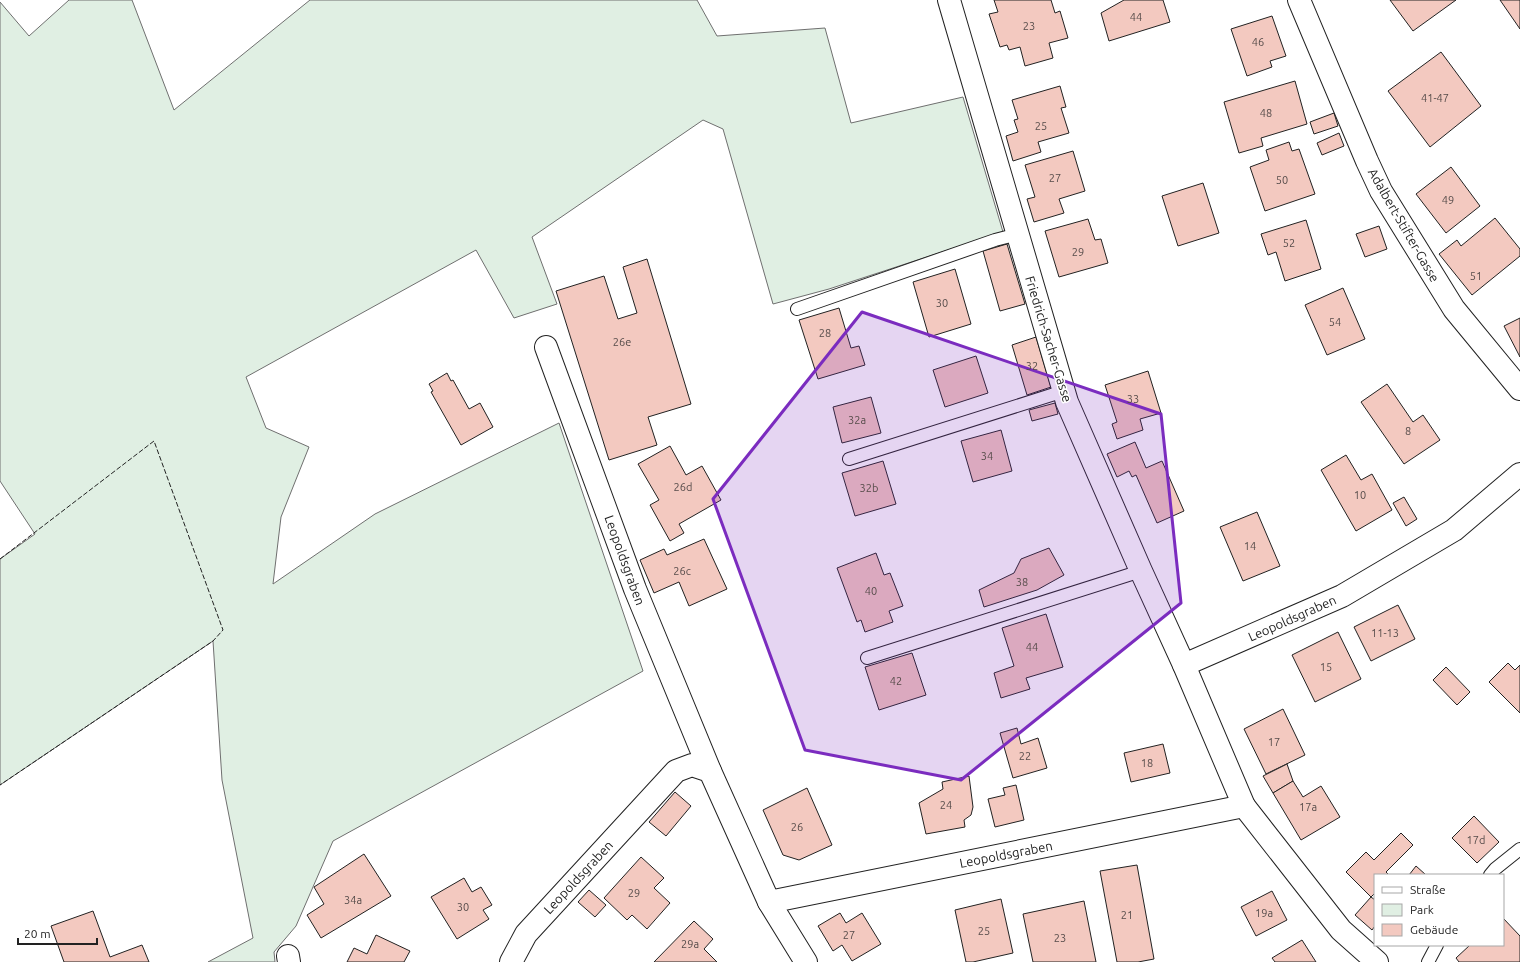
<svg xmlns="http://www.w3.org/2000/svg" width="1520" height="962" viewBox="0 0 1520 962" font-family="Ubuntu,sans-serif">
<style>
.green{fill:#e0efe3;stroke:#6f6f6f}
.building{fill:#f3c9c0;stroke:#222}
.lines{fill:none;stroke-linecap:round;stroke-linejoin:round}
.service-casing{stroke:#222;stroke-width:14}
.minor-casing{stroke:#222;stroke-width:24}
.service{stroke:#fff;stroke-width:12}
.minor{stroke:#fff;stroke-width:22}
.fence{stroke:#222;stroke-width:1;stroke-dasharray:5 2;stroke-linecap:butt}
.marked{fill:#7b2cbf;fill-opacity:0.2;stroke:#7b2cbf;stroke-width:3;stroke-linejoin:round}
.labels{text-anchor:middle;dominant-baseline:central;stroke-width:3;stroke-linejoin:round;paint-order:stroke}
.number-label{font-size:11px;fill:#564c4a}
.street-label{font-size:13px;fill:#222;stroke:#fff}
</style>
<rect width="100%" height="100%" fill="#fff"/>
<path class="green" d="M69,0h63l42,110 136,-110h387l20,36 108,-8 26,95 112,-26 40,135 -174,57 -56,15 -50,-175 -20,-9 -171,117 25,67 -43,14 -38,-68 -230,127 20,51 43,19 -28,70 -8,67 102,-70 184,-91 84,248 -310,170 -37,85 -22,26 1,10h-67l45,-24 -31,-158 -9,-139 -213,144v-226l35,-25 -35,-53v-479l29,34z"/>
<g class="building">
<path d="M994,0h57l4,13 5,-2 8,27 -19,5 4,15 -28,8 -5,-19 -11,3 -2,-5 -7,2 -11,-33 9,-2z"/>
<path d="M1124,0h39l7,22 -61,19 -8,-28z"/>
<path d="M1390,0h66l-43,31z"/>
<path d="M1500,0h20v29z"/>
<path d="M1272,16l14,40 -16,5 2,6 -25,9 -16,-47z"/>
<path d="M1441,52l40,54 -51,41 -42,-56z"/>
<path d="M1295,81l12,43 -46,14 2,8 -24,7 -15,-51z"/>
<path d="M1060,86l6,21 -5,1 8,25 -31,9 3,10 -28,9 -7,-25 12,-4 -4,-12 4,-1 -6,-19z"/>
<path d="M1334,113l4,13 -24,8 -4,-12z"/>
<path d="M1339,133l5,13 -22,9 -5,-12z"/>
<path d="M1289,142l3,9 7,-2 16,45 -50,17 -15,-44 19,-7 -3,-10z"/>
<path d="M1073,151l12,40 -26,8 5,14 -30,9 -7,-23 8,-2 -10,-32z"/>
<path d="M1451,167l29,39 -34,27 -30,-39z"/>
<path d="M1203,183l16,50 -41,13 -16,-50z"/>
<path d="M1495,218l25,31v7l-48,39 -33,-41 18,-14 4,6z"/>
<path d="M1088,219l7,21 6,-1 7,24 -49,14 -14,-46z"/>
<path d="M1306,220l15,49 -36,12 -9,-29 -8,3 -7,-21z"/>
<path d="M1379,226l8,23 -22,8 -9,-23z"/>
<path d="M1007,244l18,60 -25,7 -17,-60z"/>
<path d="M647,259l44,145 -43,13 9,28 -48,15 -53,-169 48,-15 14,43 19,-6 -14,-46z"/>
<path d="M955,269l16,55 -42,13 -16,-55z"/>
<path d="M1343,288l22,51 -38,16 -22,-50z"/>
<path d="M839,308l12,40 8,-2 6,19 -47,14 -19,-59z"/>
<path d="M1520,318v39l-16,-31z"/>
<path d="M1036,337l15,50 -24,8 -15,-50z"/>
<path d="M976,356l12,37 -43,14 -12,-37z"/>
<path d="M1148,371l13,42 -21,6 3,11 -26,9 -5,-15 5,-2 -12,-37z"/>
<path d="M447,373l4,8 2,-1 16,29 11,-6 13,24 -32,18 -30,-53 2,-1 -4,-7z"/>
<path d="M1387,384l26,38 10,-7 17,25 -36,24 -43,-62z"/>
<path d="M871,397l10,36 -39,10 -9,-36z"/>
<path d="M1055,403l3,11 -26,7 -3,-11z"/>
<path d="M1001,430l11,41 -39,11 -12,-41z"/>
<path d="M1135,442l11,26 16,-7 22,50 -27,12 -21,-48 -4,2 -3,-6 -12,6 -10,-23z"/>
<path d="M670,446l16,29 16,-9 19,34 -42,24 5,9 -14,8 -20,-36 9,-5 -21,-36z"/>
<path d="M1346,455l15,25 11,-6 20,36 -36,21 -35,-61z"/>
<path d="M883,461l13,43 -41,12 -13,-43z"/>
<path d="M1404,497l13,22 -11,7 -13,-23z"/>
<path d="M1257,512l23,54 -37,15 -23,-54z"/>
<path d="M704,539l23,50 -38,17 -10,-24 -25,11 -14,-33 24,-11 3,6z"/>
<path d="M1049,548l15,27 -27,15 -53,17 -5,-17 35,-17 7,-14z"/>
<path d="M876,553l8,22 6,-2 13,33 -14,5 4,11 -28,10 -4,-12 -4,2 -20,-54z"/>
<path d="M1398,605l17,34 -44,22 -17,-34z"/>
<path d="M1046,614l17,53 -37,11 4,11 -29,9 -7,-25 20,-7 -12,-38z"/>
<path d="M1338,632l23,47 -46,23 -23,-47z"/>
<path d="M912,653l14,42 -47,15 -14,-43z"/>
<path d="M1508,663l7,7 5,-5v48l-31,-31z"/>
<path d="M1446,667l24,25 -13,13 -24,-25z"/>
<path d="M1283,709l22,46 -39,19 -22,-45z"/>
<path d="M1017,728l4,16 17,-6 9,30 -34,10 -13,-45z"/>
<path d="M1163,744l7,29 -39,9 -7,-29z"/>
<path d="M1287,764l6,17 -20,12 -10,-17z"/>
<path d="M969,776l4,31 -2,8 -7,5 1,7 -39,7 -7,-31 24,-14 -1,-7z"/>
<path d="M1293,781l10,16 18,-11 19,31 -39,23 -28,-47z"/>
<path d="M1016,785l8,35 -29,7 -7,-28 17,-4 -2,-7z"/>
<path d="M807,788l25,57 -33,15 -16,-5 -20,-45z"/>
<path d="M675,792l16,14 -25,30 -17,-14z"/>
<path d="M1474,816l25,26 -22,21 -25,-25z"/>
<path d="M1401,833l12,12 -27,27 3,3h-14v18l-4,4 -25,-25 20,-20 8,8z"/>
<path d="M364,854l27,42 -70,42 -14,-23 17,-11 -10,-17z"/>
<path d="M641,857l23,21 -10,10 16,15 -23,26 -15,-14 -5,5 -23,-22z"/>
<path d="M1137,865l17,94 -16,3h-21l-17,-91z"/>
<path d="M1416,866l10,9h-17z"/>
<path d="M464,878l8,14 9,-5 11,18 -9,5 6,9 -32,20 -26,-42z"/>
<path d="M589,890l17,15 -11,12 -17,-15z"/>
<path d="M1272,891l15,29 -31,16 -15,-29z"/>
<path d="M1371,897l4,3v26l-3,4 -17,-15z"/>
<path d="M1001,899l12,54 -40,9h-7l-11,-52z"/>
<path d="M1084,901l12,61h-63l-10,-48z"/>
<path d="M93,911l17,46 32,-12 7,17h-85l-13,-36z"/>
<path d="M840,913l6,10 16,-10 19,31 -29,17 -10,-16 -9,6 -15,-25z"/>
<path d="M1503,918l17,18v26h-61l-3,-4 14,-13h33z"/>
<path d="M694,921l19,18 -9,10 13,13h-63z"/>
<path d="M376,935l34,16 -6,11h-57l7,-14 13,6z"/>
<path d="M1302,940l14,22h-41l-3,-4z"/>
</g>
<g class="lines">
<defs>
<g id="service">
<path d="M797,309l198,-69 23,-6"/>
<path d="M849,459l215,-68"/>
<path d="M867,658l274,-87"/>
<path d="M1490,875l5,-6 25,-20"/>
<path d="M1428,962l9,-17"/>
</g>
<g id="minor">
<path d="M949,0l118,402 74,169 43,94"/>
<path d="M1299,0l68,161 14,30 73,118 66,80"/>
<path d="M546,347l89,242 75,182"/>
<path d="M1244,806l97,124 36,32"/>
<path d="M769,902l37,60"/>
<path d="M288,956l1,6"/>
<path d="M511,962l15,-28 150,-163 16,-6 18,6 59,131 475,-96 -60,-141 158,-69 112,-66 66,-56"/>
</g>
</defs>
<use href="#service" class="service-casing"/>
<use href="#minor" class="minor-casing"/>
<use href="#service" class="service"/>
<use href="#minor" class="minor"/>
<path class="fence" d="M0,559l154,-118 69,189 -10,11 -213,144"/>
</g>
<path class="marked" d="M862,312l299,102 20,189 -220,177 -156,-30 -92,-251z"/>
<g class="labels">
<g class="number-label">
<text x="1136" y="17">44</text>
<text x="1029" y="26">23</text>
<text x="1258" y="42">46</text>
<text x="1435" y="98">41-47</text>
<text x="1266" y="113">48</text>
<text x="1041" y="126">25</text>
<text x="1055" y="178">27</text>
<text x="1282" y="180">50</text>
<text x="1448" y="200">49</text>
<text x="1289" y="243">52</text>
<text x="1078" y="252">29</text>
<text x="1476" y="276">51</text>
<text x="942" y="303">30</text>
<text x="1335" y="322">54</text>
<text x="825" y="333">28</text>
<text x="622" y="342">26e</text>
<text x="1032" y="366">32</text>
<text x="1133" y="399">33</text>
<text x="857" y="420">32a</text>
<text x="1408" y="431">8</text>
<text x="987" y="456">34</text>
<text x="683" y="487">26d</text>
<text x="869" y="488">32b</text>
<text x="1360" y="495">10</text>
<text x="1250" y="546">14</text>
<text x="682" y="571">26c</text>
<text x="1022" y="582">38</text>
<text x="871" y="591">40</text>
<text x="1385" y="633">11-13</text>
<text x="1032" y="647">44</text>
<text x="1326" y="667">15</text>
<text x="896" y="681">42</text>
<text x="1274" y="742">17</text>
<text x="1025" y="756">22</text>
<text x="1147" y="763">18</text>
<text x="946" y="805">24</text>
<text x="1308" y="807">17a</text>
<text x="797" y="827">26</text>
<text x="1476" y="840">17d</text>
<text x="634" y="893">29</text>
<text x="353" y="900">34a</text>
<text x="463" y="907">30</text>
<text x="1264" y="913">19a</text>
<text x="1127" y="915">21</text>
<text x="984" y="931">25</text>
<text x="849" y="935">27</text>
<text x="1060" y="938">23</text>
<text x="690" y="944">29a</text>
</g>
<g class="street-label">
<text transform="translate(1404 225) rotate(60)">Adalbert-Stifter-Gasse</text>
<text transform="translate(1049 339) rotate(73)">Friedrich-Sacher-Gasse</text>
<text transform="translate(625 560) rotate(70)">Leopoldsgraben</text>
<text transform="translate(1292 618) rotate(-24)">Leopoldsgraben</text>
<text transform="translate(1006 854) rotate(-11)">Leopoldsgraben</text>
<text transform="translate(578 877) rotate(-47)">Leopoldsgraben</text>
</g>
</g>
<rect x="1374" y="874" width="130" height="72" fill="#ffffff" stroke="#a7a7a7"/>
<rect x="1382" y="887" width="20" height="6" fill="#ffffff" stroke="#a7a7a7"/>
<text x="1410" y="894" font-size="12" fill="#222222">Straße</text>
<rect x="1382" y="904" width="20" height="12" fill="#e0efe3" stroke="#a7a7a7"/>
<text x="1410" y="914" font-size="12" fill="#222222">Park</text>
<rect x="1382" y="924" width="20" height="12" fill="#f3c9c0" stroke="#a7a7a7"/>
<text x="1410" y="934" font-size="12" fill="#222222">Gebäude</text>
<path d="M18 938v6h79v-6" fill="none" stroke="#222222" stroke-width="2"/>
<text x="24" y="938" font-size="12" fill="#222222" stroke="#ffffff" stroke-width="3" paint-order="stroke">20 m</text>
</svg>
